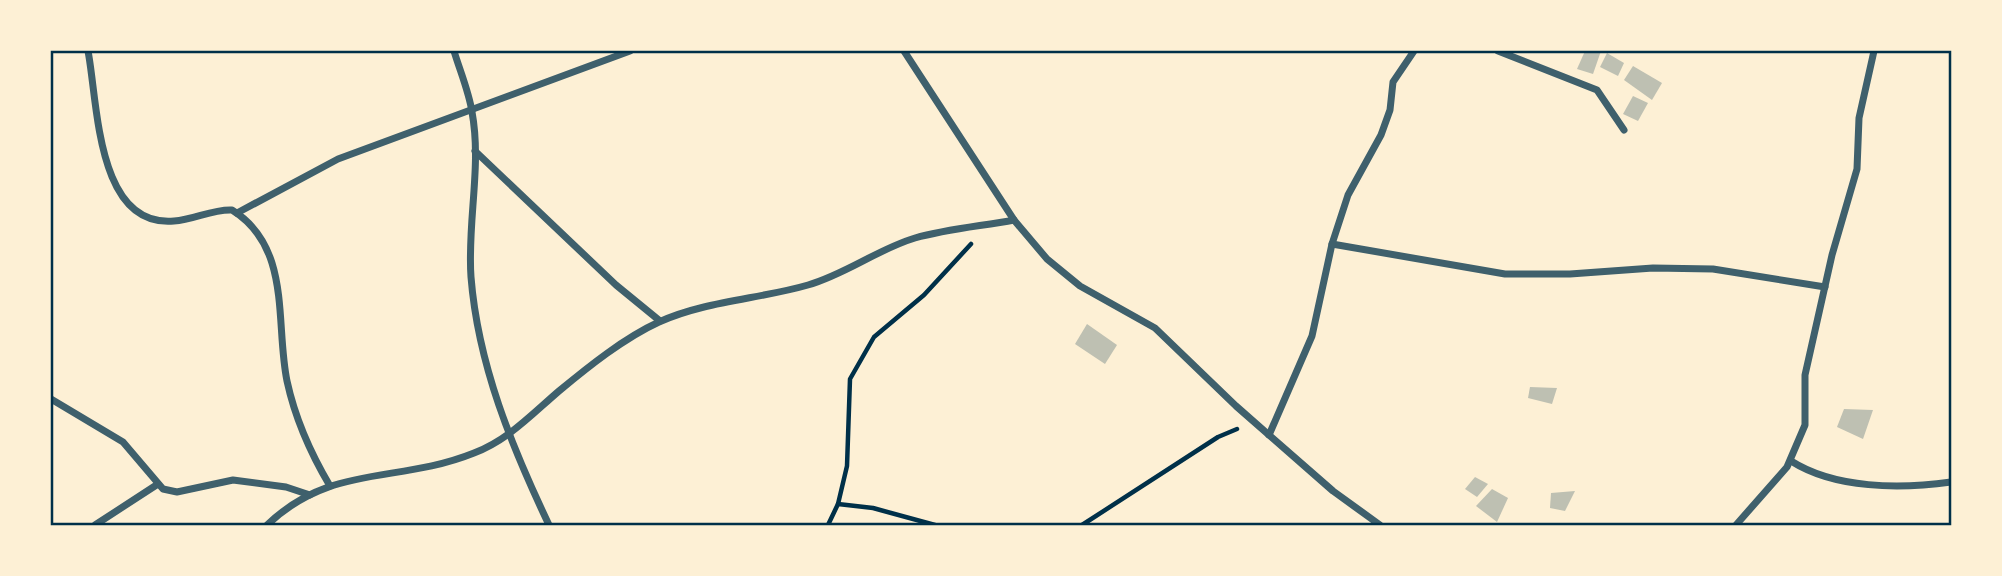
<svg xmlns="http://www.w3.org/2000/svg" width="2002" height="576" viewBox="0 0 2002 576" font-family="'Nunito Sans',sans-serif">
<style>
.building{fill:#bec0b2}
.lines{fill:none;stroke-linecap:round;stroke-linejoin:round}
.path{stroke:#003049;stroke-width:4.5}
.minor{stroke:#3f606c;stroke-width:7}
.neatline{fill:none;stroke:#003049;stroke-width:2.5}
</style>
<rect width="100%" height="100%" fill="#fdf0d5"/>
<g class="building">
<path d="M1585,51h16l-8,23 -16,-5z"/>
<path d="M1607,53l17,10 -6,13 -18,-9z"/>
<path d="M1633,66l29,17 -10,17 -28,-20z"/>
<path d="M1633,96l15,7 -10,18 -15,-7z"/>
<path d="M1087,324l30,21 -12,19 -30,-20z"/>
<path d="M1530,387l27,1 -5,16 -24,-6z"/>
<path d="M1844,409l29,1 -10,29 -26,-12z"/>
<path d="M1475,477l13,7 -11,13 -12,-8z"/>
<path d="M1492,489l16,9 -11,24 -21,-16z"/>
<path d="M1575,491l-10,20 -15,-3 1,-15z"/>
</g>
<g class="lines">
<g class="path">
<path d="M838,504l35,4 62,17"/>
<path d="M828,525l10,-21 9,-38 3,-87 24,-42 50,-42 47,-51"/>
<path d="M1082,525l136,-88 19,-8"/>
</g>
<g class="minor">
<path d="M88,51c10,51 8,177 86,170 20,-1 38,-12 58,-11 60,37 43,113 55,171 8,37 24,73 43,105"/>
<path d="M454,51c6,20 15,41 18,61 10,54 -5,111 -1,165 7,88 41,170 78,248"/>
<path d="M904,51l110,169 33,39 33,27 75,42 81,78 97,85 47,34"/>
<path d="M1498,51l99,39 27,40"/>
<path d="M475,151l141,134 44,36"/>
<path d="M237,213l101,-54 292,-108"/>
<path d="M1332,244l173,30h65l83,-6 60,1 112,18"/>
<path d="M51,399l72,43 40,47 14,3 56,-12 53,7 24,8"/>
<path d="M1269,435l43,-99 20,-92 16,-49 33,-60 9,-25 3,-28 21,-31"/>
<path d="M1791,461c44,28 109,28 160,21"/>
<path d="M95,525l63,-41"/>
<path d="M267,525c65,-62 130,-41 207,-72 34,-13 57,-38 85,-62 29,-24 65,-53 100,-69 46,-21 101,-23 149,-37 38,-11 70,-36 107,-47 32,-9 67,-12 99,-18"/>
<path d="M1736,525l51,-58 18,-42v-50l27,-120 25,-86 2,-51 15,-67"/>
</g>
</g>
<rect width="2002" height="576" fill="none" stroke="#fdf0d5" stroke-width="105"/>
<rect x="52" y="52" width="1898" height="472" class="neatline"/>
</svg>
